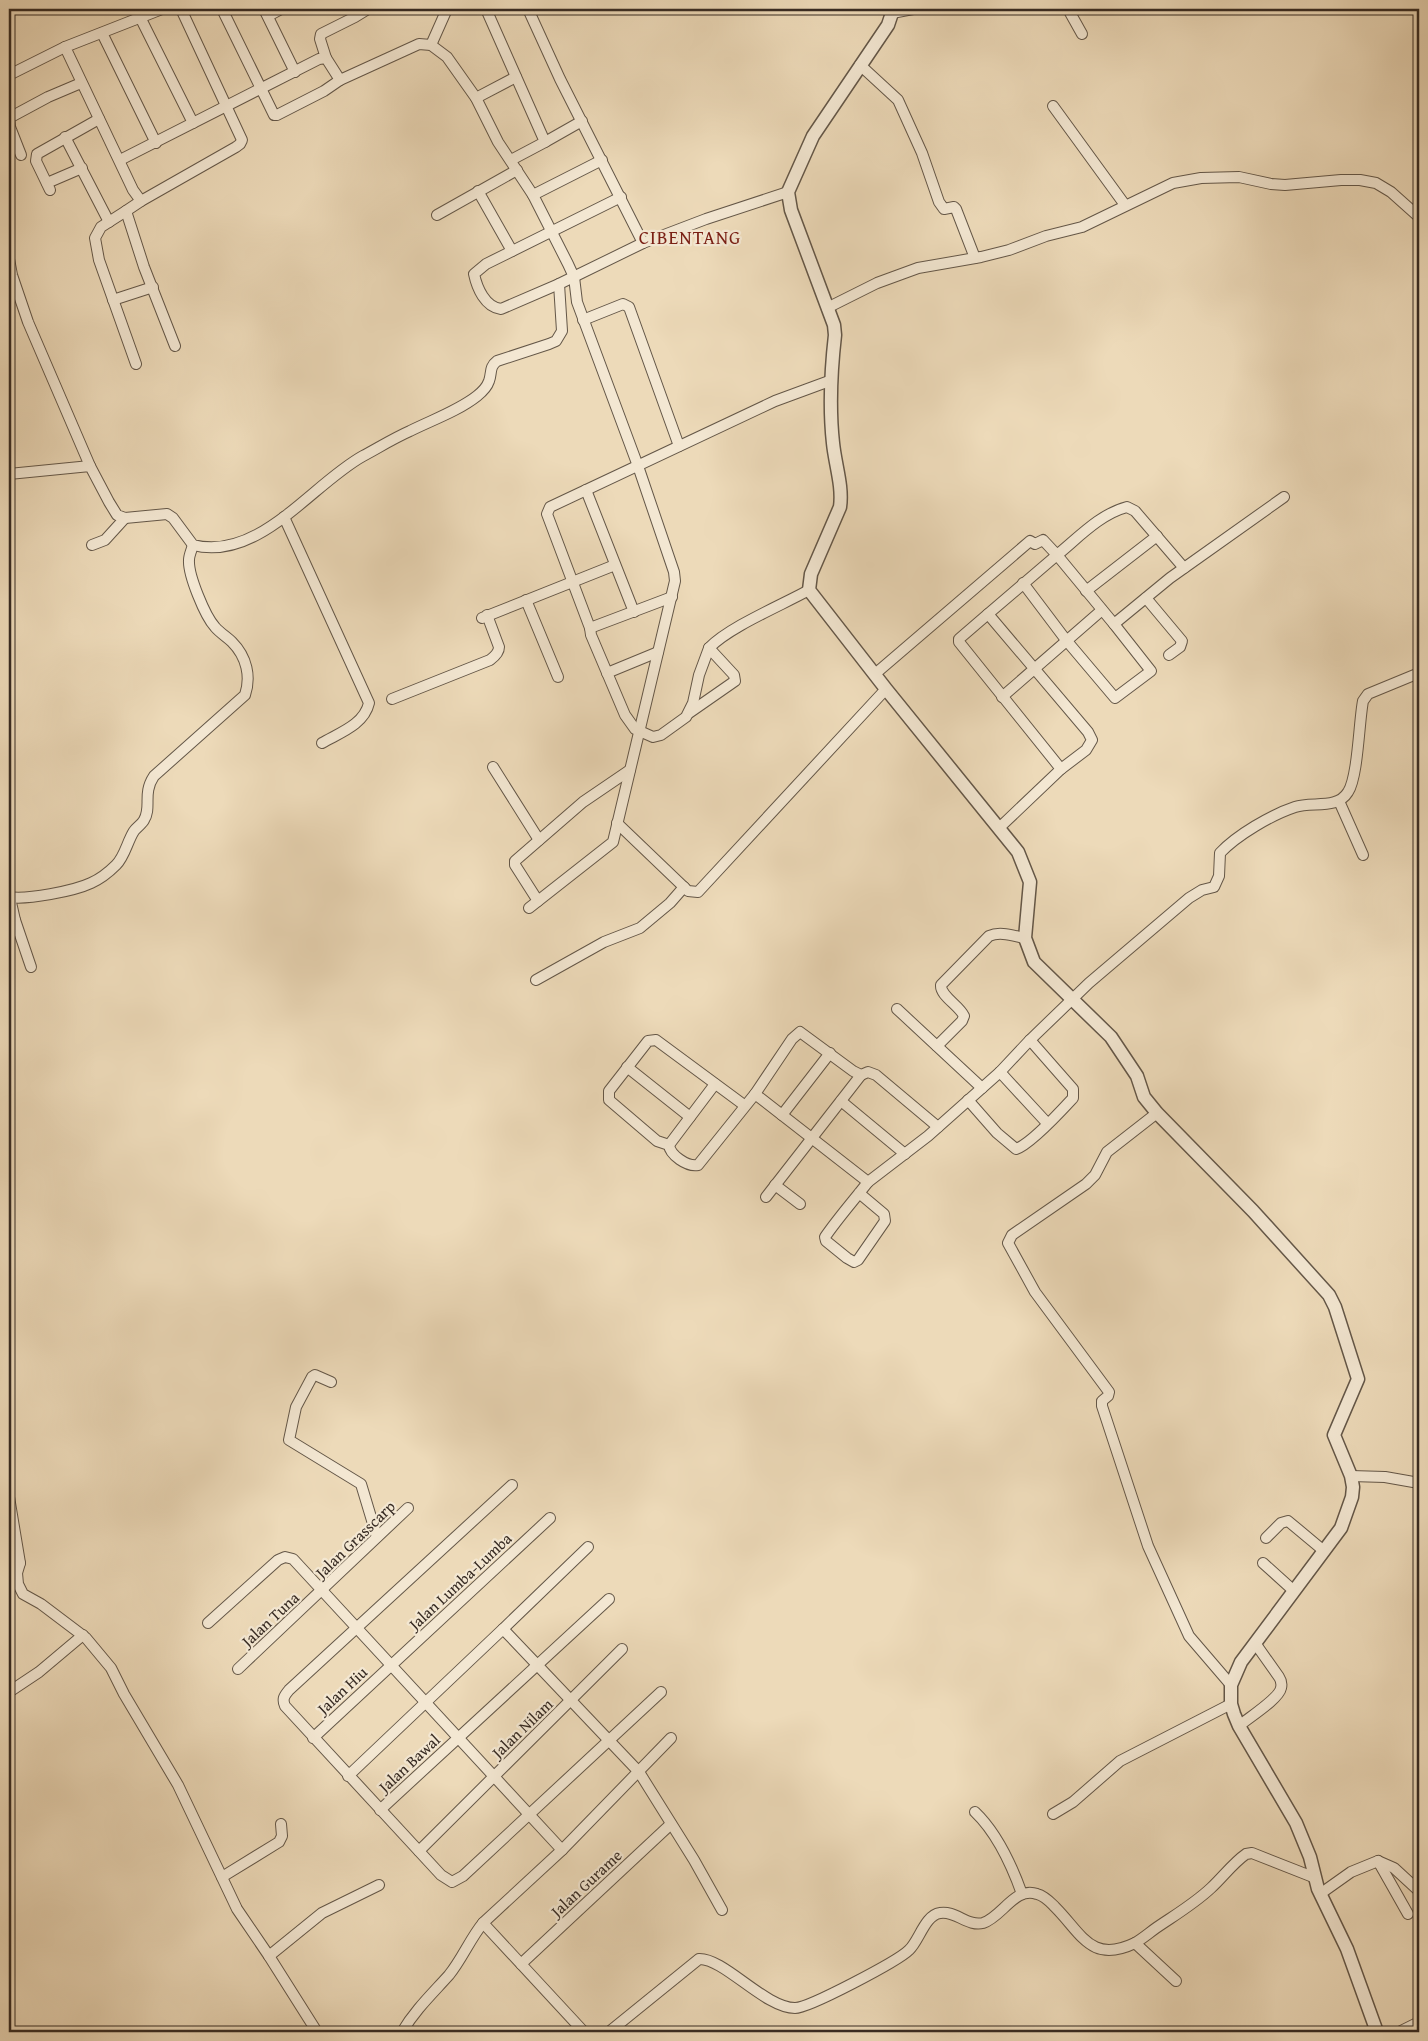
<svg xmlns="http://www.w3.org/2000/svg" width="1428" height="2041" viewBox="0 0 1428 2041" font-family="'Gentium Book Plus',serif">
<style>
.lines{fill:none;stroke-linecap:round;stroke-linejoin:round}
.minor-casing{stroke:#645748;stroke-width:12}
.tertiary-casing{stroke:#645748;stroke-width:15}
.minor{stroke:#f3e7d2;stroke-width:10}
.tertiary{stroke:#f3e7d2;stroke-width:12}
.labels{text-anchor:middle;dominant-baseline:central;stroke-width:4.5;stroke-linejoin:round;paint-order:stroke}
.street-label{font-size:16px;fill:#372b23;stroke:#f3e7d2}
.quarter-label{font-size:19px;letter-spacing:1px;fill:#7a1f14;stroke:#f3e7d2}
</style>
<rect width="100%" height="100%" fill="#eddab9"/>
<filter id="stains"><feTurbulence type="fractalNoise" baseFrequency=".004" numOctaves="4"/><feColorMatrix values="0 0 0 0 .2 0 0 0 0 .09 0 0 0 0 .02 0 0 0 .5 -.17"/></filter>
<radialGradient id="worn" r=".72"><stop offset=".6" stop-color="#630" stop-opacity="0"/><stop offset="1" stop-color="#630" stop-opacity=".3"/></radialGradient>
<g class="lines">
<defs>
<g id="minor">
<path d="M136,9l57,114"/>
<path d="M162,9l-97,38 68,143 8,11 -15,10 18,56 31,79"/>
<path d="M222,9l52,106h3l47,-24 16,-11"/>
<path d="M264,9l31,63"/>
<path d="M486,9l59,133 -34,18"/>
<path d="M528,9l32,70 83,164"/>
<path d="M1068,9l14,25"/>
<path d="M892,13l21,-4"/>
<path d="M268,16l13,-7"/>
<path d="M102,33l54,110"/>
<path d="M431,45l16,-36"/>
<path d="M326,58l-6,-19 1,-5 34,-17 13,-8"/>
<path d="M860,65l38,35 24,53 17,49 5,7 10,-2 2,2 19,49"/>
<path d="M9,75l56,-28"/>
<path d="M476,98l40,-21"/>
<path d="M1053,106l72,99"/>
<path d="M65,137l44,85"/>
<path d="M545,142l37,-21"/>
<path d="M21,155l-11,-28 -1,-9 39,-21 33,-14"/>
<path d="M120,160l199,-101 7,-1 14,22 79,-36 12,1 16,12 29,41 22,44 35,53 35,69 6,13 3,25 61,164 36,106 1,9 -62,261 -84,66"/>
<path d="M47,183l35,-15"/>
<path d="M50,190l-14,-29 1,-7 62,-35"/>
<path d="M478,191l34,60"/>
<path d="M533,195l69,-35"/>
<path d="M141,201l95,-54 4,-3 2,-4 -61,-131"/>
<path d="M126,211l-25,16 -6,11 4,22 37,104"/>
<path d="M437,215l80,-45"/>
<path d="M9,259l3,16 16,47 62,144"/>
<path d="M559,284l-58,25c-16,-2 -24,-21 -27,-35l12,-10 135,-67"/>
<path d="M113,300l40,-13"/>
<path d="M827,308l50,-25 41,-15 63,-11 28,-7 37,-14 36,-9 91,-44 28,-5 38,-1 32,7 14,1 56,-5h19l16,3 15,9 28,25"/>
<path d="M583,320l40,-16 6,3 50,139"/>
<path d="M9,474l81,-8 19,36 8,13 8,3 42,-4 6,4 20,27c66,17 119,-61 170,-89 15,-8 31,-18 47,-25 22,-11 48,-20 67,-35 5,-4 10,-9 12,-15 3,-8 0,-14 8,-20l52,-17 7,-3 6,-10 -3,-47 84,-41 63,-24 82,-27"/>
<path d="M586,490l48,122"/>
<path d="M284,517l85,186c-5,22 -30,30 -47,40"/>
<path d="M92,545l13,-5 20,-22"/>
<path d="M1023,583l43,57 49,58 36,-27 -37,-47"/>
<path d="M1086,591l71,-55"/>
<path d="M672,597l-82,31 -43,-114 3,-7 225,-106 57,-21"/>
<path d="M1146,598l36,43 -2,6 -11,8"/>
<path d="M526,600l32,77"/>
<path d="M988,614l-29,25v3l102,127"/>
<path d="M482,618l133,-53"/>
<path d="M590,628l1,7 34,80 10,14 18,8 8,-2 25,-18 7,-14 6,-28 10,-27c20,-21 73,-43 100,-58"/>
<path d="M607,673l51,-21"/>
<path d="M875,674l155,-133 5,3 8,-4 14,15c21,-17 43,-41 70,-48l8,4 49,57"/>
<path d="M1002,697l100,-87"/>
<path d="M392,699l98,-39c4,-3 9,-7 9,-13l-12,-32"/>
<path d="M689,713l46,-32 -1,-6 -25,-27"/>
<path d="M493,767l46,73"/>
<path d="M1339,801l24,54"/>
<path d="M617,823l71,68 10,1 188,-203"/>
<path d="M999,828l62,-59 25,-19 6,-10 -4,-8 -100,-118 69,-59 57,69 56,-46 114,-81"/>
<path d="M9,897c18,3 65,-6 82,-14 9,-4 18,-11 25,-18 9,-9 11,-23 18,-34 3,-4 8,-7 10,-11 8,-13 -2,-26 10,-44l91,-81c6,-18 2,-38 -13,-53 -5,-5 -12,-9 -17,-15 -10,-11 -27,-52 -26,-67 0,-5 3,-11 4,-15"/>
<path d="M538,901l-23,-36v-4l68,-59 47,-32"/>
<path d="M15,920l16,47"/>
<path d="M10,922l5,-2 -5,-22"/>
<path d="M536,980l68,-38 36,-14 30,-25 14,-16"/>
<path d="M897,1009l85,79"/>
<path d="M937,1046l25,-25 2,-5c-5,-11 -24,-20 -23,-31l48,-49c11,-5 25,0 36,2"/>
<path d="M627,1067l63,50"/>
<path d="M1000,1072l47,51"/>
<path d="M755,1094l37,-55 8,-7 53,39 8,4 7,-3 8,3 62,52"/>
<path d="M968,1100l29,33 19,16c15,-5 45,-38 57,-51v-9l-43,-49"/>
<path d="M841,1101l64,53"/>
<path d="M1157,1113l-50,39 -12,23 -9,9 -74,51 -4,8 27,49 74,100 -1,4 -6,5v5l46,140 41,90 42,49"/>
<path d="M782,1115l48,-62"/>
<path d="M669,1145c1,10 18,22 29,20l57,-71 113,88 60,-46 72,-64 30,-32 59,-57 100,-85 13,-8 12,-3 5,-11 1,-23c17,-18 51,-38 75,-46 17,-6 42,3 53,-15 10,-15 11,-71 15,-91l5,-7 51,-21"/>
<path d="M669,1145l-12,-4 -48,-41v-9l39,-50 8,-1 88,65"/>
<path d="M669,1145l46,-61"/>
<path d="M775,1185l25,19"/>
<path d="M859,1193l25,21 1,7 -27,39 -4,2 -7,-4 -21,-17 -1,-4c13,-19 29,-37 43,-55"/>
<path d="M766,1197l95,-122"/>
<path d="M331,1382l-16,-7 -3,2 -16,30 -7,33 72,44 16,53"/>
<path d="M1351,1476l34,1 34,6"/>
<path d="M512,1485l-223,205c-5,6 -7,9 -4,16l156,169 11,7 11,-6 198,-184"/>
<path d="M9,1497l11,66 -3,10 1,11 5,10 18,10 45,34 25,30 13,26 54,91 59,124 32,47 48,76"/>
<path d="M1266,1538l15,-15 7,-2 36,30"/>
<path d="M9,1555l11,8"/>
<path d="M1263,1563l31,28"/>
<path d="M208,1623l70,-63 7,-3 8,2 269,291 -79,73 101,109"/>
<path d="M503,1629l85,-82"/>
<path d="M238,1669l170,-161"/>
<path d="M9,1692l30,-20 44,-37"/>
<path d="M1239,1726c9,-8 40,-27 42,-38 1,-4 0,-8 -2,-11l-24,-34"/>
<path d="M313,1738l237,-220"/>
<path d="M348,1776l155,-147 136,143 55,88 28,50"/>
<path d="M380,1810l229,-211"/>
<path d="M975,1812c22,21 37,54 47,82"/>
<path d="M1053,1814l20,-12 47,-41 111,-57"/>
<path d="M562,1850l109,-112"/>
<path d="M419,1851l203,-202"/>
<path d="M1378,1861l16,7 25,23"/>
<path d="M222,1877l57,-35 3,-6 -1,-12"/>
<path d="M1320,1894l31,-22 27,-11 30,53"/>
<path d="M1135,1943l41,38"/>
<path d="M269,1956l53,-43 57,-28"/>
<path d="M521,1964l150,-140"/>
<path d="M402,2032c13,-22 30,-38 47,-57 13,-16 21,-36 34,-52"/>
<path d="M609,2032l90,-73c25,-1 66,49 96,49 14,0 103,-47 114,-58 10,-9 16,-35 31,-37 15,-3 28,14 43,10 19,-6 32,-37 54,-29 8,2 13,8 18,13 27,27 36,57 80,36 7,-4 14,-10 21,-15 19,-13 38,-24 55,-40 12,-11 22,-25 35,-34l6,-1 61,24"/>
<path d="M1399,2032l20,-10"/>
</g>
<path id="tertiary" d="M892,9v4l-4,12 -75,111 -25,56 3,18 43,115 1,10c-4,35 -6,72 -2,108 2,21 10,43 7,64l-29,67 -2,16 77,99 132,163 12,30 -5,56 9,24 77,75 26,39 7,21 13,16 96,98 76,84 6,12 23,72 -24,56 17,41 2,11 -1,10 -11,31 -100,134 -10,23v19l3,10 5,12 57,97 14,34 8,32 29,60 30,83"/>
</defs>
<use href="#minor" class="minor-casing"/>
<use href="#tertiary" class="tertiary-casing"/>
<use href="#minor" class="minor"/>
<use href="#tertiary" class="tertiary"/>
</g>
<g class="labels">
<g class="street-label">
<text transform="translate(355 1539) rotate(-44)">Jalan Grasscarp</text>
<text transform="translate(460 1581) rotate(-43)">Jalan Lumba-Lumba</text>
<text transform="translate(270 1619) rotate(-43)">Jalan Tuna</text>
<text transform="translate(342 1690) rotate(-43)">Jalan Hiu</text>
<text transform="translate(522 1728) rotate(-44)">Jalan Nilam</text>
<text transform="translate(409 1763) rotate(-43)">Jalan Bawal</text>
<text transform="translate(586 1883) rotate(-43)">Jalan Gurame</text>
</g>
<g class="quarter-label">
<text x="690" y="237">CIBENTANG</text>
</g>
</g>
<rect width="1428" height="2041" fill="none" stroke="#eddab9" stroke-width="30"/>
<rect x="10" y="10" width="1408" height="2021" fill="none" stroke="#372b23" stroke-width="2.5"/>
<rect x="15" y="15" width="1398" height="2011" fill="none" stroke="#372b23"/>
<rect width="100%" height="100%" filter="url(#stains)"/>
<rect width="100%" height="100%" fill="url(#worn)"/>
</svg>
